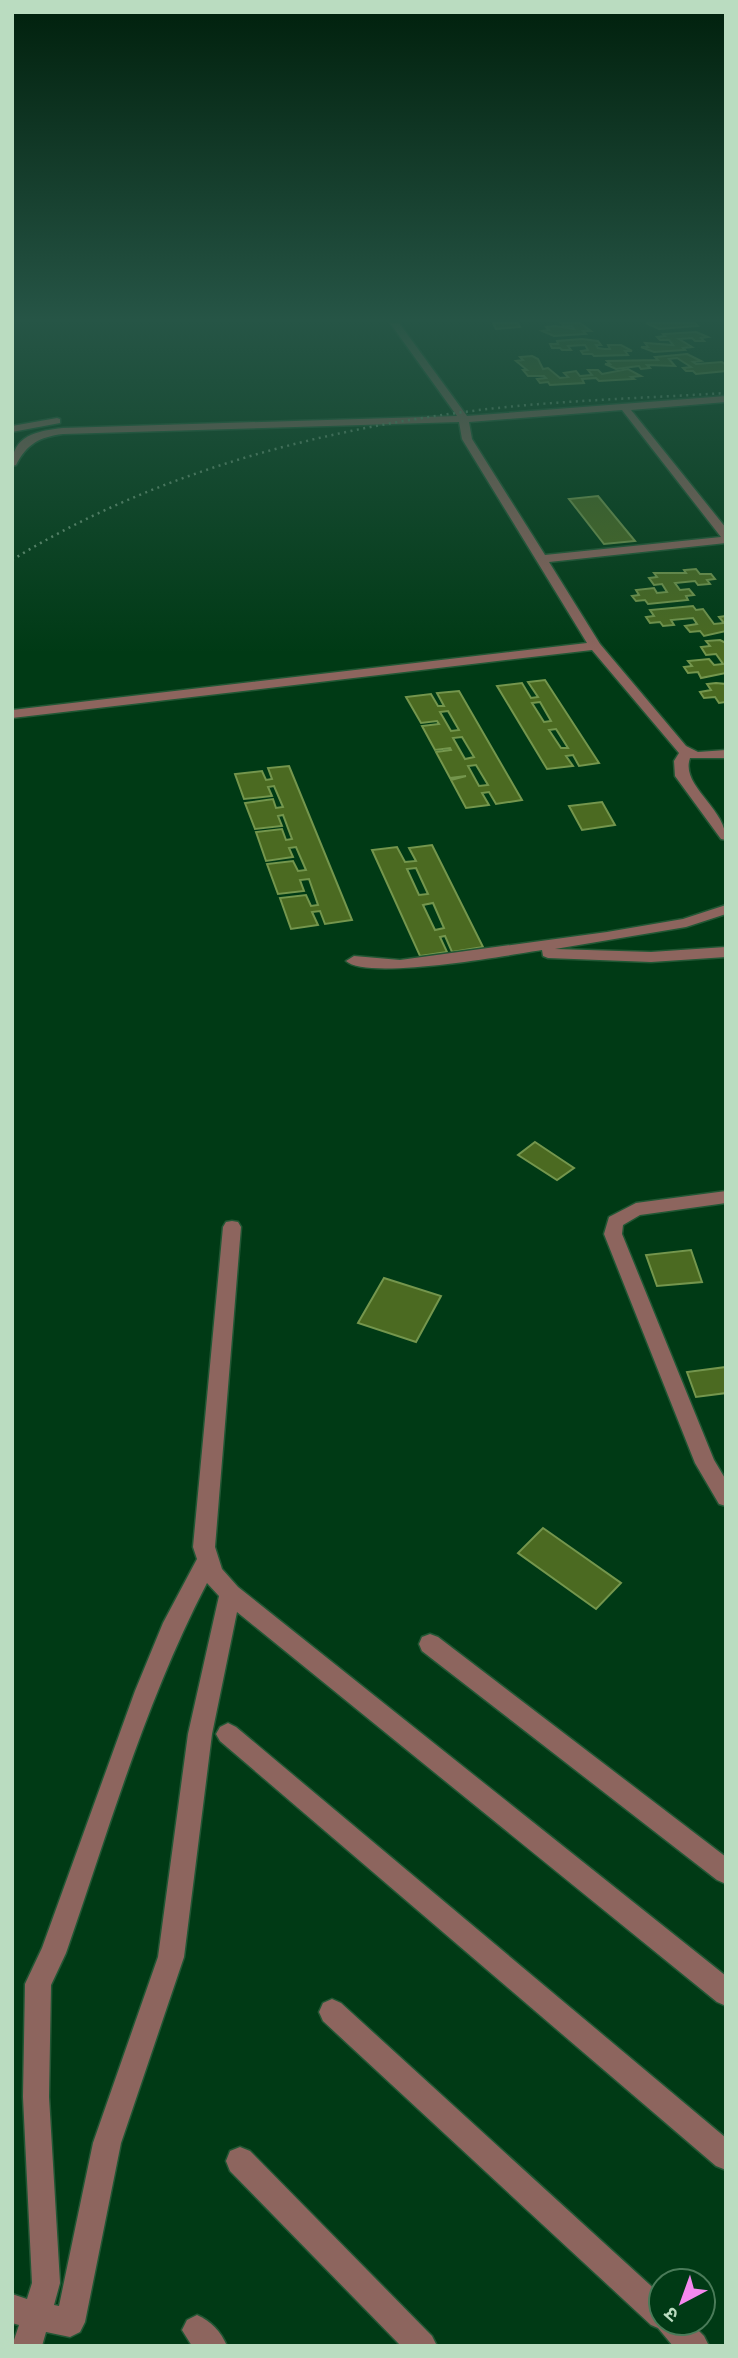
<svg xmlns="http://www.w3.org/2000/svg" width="738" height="2358" viewBox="0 0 738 2358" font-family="'Asap Condensed','Noto Sans Devanagari',sans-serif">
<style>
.building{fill:#4b6a21;stroke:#74964d;stroke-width:2;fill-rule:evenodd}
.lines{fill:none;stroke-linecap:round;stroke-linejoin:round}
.minor-casing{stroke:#215734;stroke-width:3}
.minor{fill:#8d655e;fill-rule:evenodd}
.rail{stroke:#6b9777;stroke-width:2.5;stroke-dasharray:2 4.5;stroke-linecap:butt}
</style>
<rect width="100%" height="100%" fill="#003a15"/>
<g class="building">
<path d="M493,323h25l2,4 -24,2z"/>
<path d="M561,323h19l11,8h-8l3,3 -32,2 -12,-5 7,-1 -3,-3 9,-1 19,3 -2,-3 -8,1z"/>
<path d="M646,323h49l3,3 -39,3z"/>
<path d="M696,332l12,5 -7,1 3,3h-9l-3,-3 -13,1 13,8 -9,1 2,2 -31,2 -13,-5h7l-3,-4 28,2 -4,-5h-9l-3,-3 8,-1 -2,-2z"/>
<path d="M582,339l16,2 3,4h-5l2,3 6,1h6l-2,-4h13l11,6h-7l3,4 -34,1 -2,-2h-9l-2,-3 7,-1 -3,-5 -17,1 3,4h-9l-2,-2h-8l-2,-4h8l-1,-3z"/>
<path d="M687,354l14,7 -8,1 3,2 26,-2 4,3v6l-30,3 -3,-3h-7l-3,-3 8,-1 -14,-9 -8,1 6,7 -28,-1 3,3 -9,1 -2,-3 -23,3 -11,-5h5l-3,-3 51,-1 -3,-3z"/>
<path d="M532,356l6,3 5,10 5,-1 12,10 8,-1 -4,-4 12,-2 4,5 12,-1 -4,-5h10l4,4 26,-5 13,7 -10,1 3,2 -35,2 -3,-3 -14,1 2,4 -34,2 -2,-3 -8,1 -3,-4 9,-1 -2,-2h-16l-5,-6h4l-11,-9 7,-1 -3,-3z"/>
<path d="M598,496l37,45 -31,3 -35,-45z"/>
<path d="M696,569l4,5h11l4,5 -8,1 3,4 -12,1 -3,-4 -20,2 5,7 9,-1 5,6 -8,1 2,4 -40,4 -3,-4 -9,1 -4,-5 7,-1 -3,-5 18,-2 3,5 10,-1 -5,-8 -8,1 -5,-7 8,-1 -3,-4h32l-2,-3z"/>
<path d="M693,606l3,4 7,-1 11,15 10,-1 -5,-6 7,-1v15l-22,5 -4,-5 -10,1 -5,-6 12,-2 -4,-6 -22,2 3,5 -11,1 -3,-4 -10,1 -4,-6 8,-1 -4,-6z"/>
<path d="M720,640l6,3v30l-25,5 -3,-6 -10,1 -4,-6 8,-1 -4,-5 21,-2 5,6 9,-1 -7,-10 -10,1 -5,-8 9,-1 -4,-5z"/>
<path d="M545,680l54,83 -20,3 -6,-11 -7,1 7,10 -26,3 -50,-83 25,-3 9,15 7,-1 -10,-15zM540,702l11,19 -7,1 -12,-19zM556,729l12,19h-7l-12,-18z"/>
<path d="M716,683l10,1v18l-7,1 -4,-6 -11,1 -4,-6 11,-2 -4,-6z"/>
<path d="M459,691l63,109 -26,4 -7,-12 -7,1 7,12 -23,3 -15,-28 15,-4 -16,2 -14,-26 15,-2 -1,-2 -15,2 -13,-24 17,-2 -2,-3 -16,2 -15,-26 25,-3 7,12h6l-7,-13zM448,711l11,19 -8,1 -11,-19zM462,737l12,20 -9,2 -12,-21zM476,765l12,20 -9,1 -11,-20z"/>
<path d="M289,766l63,154 -27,4 -5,-13 -8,1 6,13 -27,4 -11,-31 26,-3 5,11 7,-1 -9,-26 -9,1 4,11 -26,3 -11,-30 26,-3 5,10 8,-1 -10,-23 -7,1 4,9 -27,4 -10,-29 26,-3 4,11 6,-1 -9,-24 -5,1 4,10 -27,3 -10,-26 28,-4 3,9 7,-1 -9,-21 -6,1 4,9 -28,3 -9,-25 27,-3 4,9 6,-1 -4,-11z"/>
<path d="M602,802l13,23 -33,5 -13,-24z"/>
<path d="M432,845l51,102 -31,5 -7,-16 -5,1 7,15 -27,4 -48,-106 25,-3 8,15 11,-1 -7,-13zM416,868l12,26 -9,1 -12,-26zM433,903l11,25 -9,2 -12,-25z"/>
<path d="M535,1142l39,26 -17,12 -39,-25z"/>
<path d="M691,1250l11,32 -45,4 -11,-31z"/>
<path d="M384,1278l57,18 -25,46 -58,-19z"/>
<path d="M726,1367v26l-30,4 -9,-25z"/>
<path d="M543,1528l78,55 -25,26 -78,-56z"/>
</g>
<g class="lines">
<defs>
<g id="minor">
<path d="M390,323h9l68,93 259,-20v6l-95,8 95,118v15l-177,19 51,82 86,102 12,6 28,-2v8h-36c-10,28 36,50 36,82l-5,-1 -46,-63 -1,-15 5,-8 -87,-103 -580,68v-8l575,-67 -125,-204 -3,-17 -396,12c-24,3 -36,10 -47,31l-4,1c0,-31 25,-35 51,-38l394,-12zM622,410l99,127 -176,18 -73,-116 -3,-17z"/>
<path d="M57,418l3,1v4l-48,9v-6z"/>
<path d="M726,905v9l-40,13 -131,22 96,3 75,-5v10l-75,5 -103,-4 -5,-2 -1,-6c-33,5 -175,31 -196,11l8,-5 46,4 207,-28 76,-13z"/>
<path d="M726,1191v12l-86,12 -17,10 -1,9 92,226 12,20v26l-7,-2 -24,-41 -91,-229 5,-17 27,-14z"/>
<path d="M232,1221l6,1 3,5 -26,320 7,22 16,18 488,389v30l-9,-4 -480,-390 -25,122 -28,223 -63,186 -36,179 -5,10 -10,5 -24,-5 -4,14h-30l7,-21 -7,-2v-29l15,5 5,-16 -9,-186 2,-113 17,-36 93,-257 28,-68 34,-64 -4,-12 30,-320 3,-5zM207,1583l12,13 -31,138 -30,223 -65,186 -34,163 -5,-1 6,-22 -11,-186 2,-112 15,-32c43,-124 80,-253 141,-370z"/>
<path d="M430,1634l8,3 288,220v27l-9,-4 -295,-229 -3,-7 3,-7z"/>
<path d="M228,1723l8,4 490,411v32l-10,-4 -496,-425 -4,-7 4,-7z"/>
<path d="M332,1999l9,4 320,292v28h30l13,13 5,10h-36l-15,-18 -7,-3 -328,-304 -4,-9 4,-9z"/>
<path d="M240,2147l10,4 182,185 5,10h-36l-171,-175 -4,-10 4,-10z"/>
<path d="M197,2315c14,6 24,17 30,31h-35l-10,-16 5,-10z"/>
</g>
</defs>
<use href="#minor" class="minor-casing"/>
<use href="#minor" class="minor"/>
<path class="rail" d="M12,560c142,-88 312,-132 476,-151 79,-9 159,-11 238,-16"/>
</g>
<linearGradient id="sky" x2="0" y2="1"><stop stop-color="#00200c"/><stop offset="0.49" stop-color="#265546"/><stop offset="1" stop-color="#265546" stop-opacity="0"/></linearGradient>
<rect width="738" height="653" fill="url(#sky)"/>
<rect width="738" height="2358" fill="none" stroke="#badcc0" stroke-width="28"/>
<g transform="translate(682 2302) rotate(221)"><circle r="33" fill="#003a15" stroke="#4a7b59" stroke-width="2"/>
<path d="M0-5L12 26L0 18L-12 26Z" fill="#f589ee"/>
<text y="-10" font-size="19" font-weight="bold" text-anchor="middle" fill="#badcc0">उ</text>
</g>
</svg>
